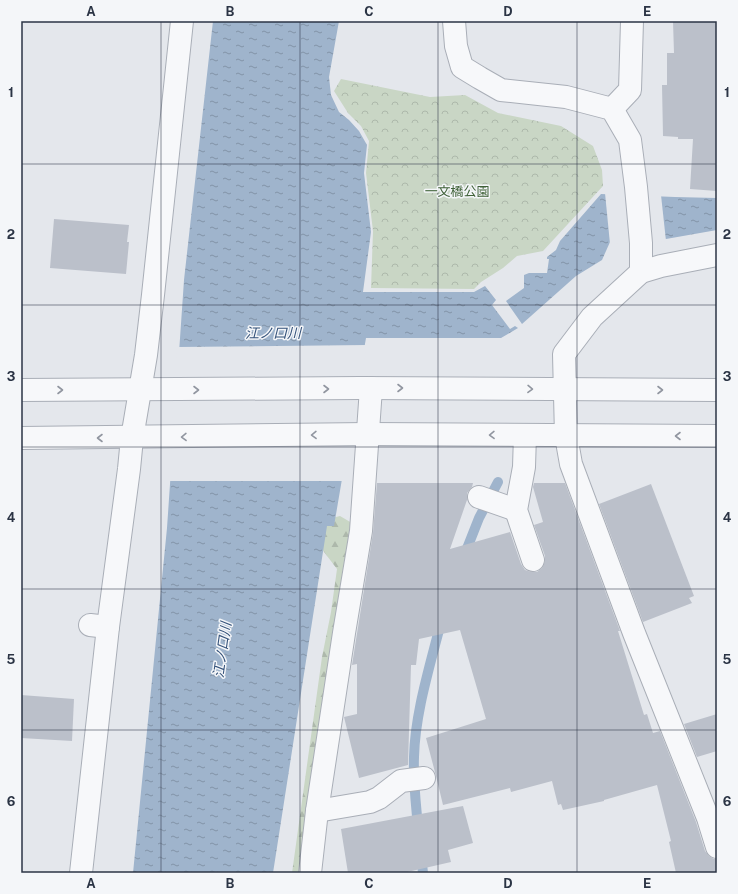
<svg xmlns="http://www.w3.org/2000/svg" width="738" height="894" viewBox="0 0 738 894" font-family="'Public Sans','Noto Sans JP',sans-serif">
<style>
.forest{fill:url(#forest-firs)}
.park{fill:url(#park-crowns)}
.water{fill:url(#water-ripples)}
.pier{fill:#e4e7ec}
.lines{fill:none;stroke-linecap:round;stroke-linejoin:round}
.stream{stroke:#9fb4cc;stroke-width:10}
.building{fill:#bbc0ca}
.minor-casing{stroke:#a9aeb7;stroke-width:24}
.minor{stroke:#f7f8fa;stroke-width:22}
.oneway{stroke:#9196a0}
.grid{fill:none;stroke:#2b3445;stroke-width:1;stroke-opacity:0.55}
.labels{text-anchor:middle;dominant-baseline:central;stroke-width:3;stroke-linejoin:round;paint-order:stroke}
.park-label{font-size:13px;fill:#3f6138;stroke:#f4f6f9}
.water-label{font-size:14px;font-style:italic;fill:#34527a;stroke:#f4f6f9}
.neatline{fill:none;stroke:#2b3445;stroke-width:1.5}
.grid-label{font-size:13px;text-anchor:middle;font-weight:bold;fill:#2b3445}
</style>
<defs>
<pattern id="forest-firs" width="22" height="20" patternUnits="userSpaceOnUse"><rect width="22" height="20" fill="#c9d6c5"/><path d="M5 1l3.5 6h-7zM16 11l3.5 6h-7z" fill="#adb8ab"/></pattern>
<pattern id="park-crowns" width="20" height="18" patternUnits="userSpaceOnUse"><rect width="20" height="18" fill="#c9d6c5"/><path d="M2 6a3 3 0 1 1 6 0M12 15a3 3 0 1 1 6 0" fill="none" stroke="#adb8ab"/></pattern>
<pattern id="water-ripples" width="26" height="14" patternUnits="userSpaceOnUse"><rect width="26" height="14" fill="#9fb4cc"/><path d="M2 4q2-2 4 0t4 0M15 11q2-2 4 0t4 0" fill="none" stroke="#8293a7"/></pattern>
</defs>
<rect width="100%" height="100%" fill="#e4e7ec"/>
<path class="forest" d="M340,516l17,10 -54,347h-11l30,-216 9,-45 6,-43 -16,-21 1,-16 6,-13z"/>
<path class="park" d="M341,79l89,18 35,-2 33,18 63,13 32,20 9,24 1,16 -60,65 -26,5 -14,12 -22,14 -7,7 -103,-1 2,-57 -7,-58 3,-32 -8,-15 -13,-13 -14,-22z"/>
<g class="water">
<path d="M213,21h126l-10,56 2,18 8,17 10,8 10,11 8,14 -3,28 7,59 -8,60h111l11,-6 11,14 -4,5 18,24 5,-3 3,2 -17,10h-135l-32,188h-7l-54,347h-140l34,-345 17,-248z"/>
<path d="M601,194l74,3 42,1v32l-51,9 -56,3 -8,18 -26,16 -54,48 -16,-23 18,-13v-13l5,-2h18l2,-14h-2v-2l9,-7 4,-9z"/>
</g>
<g class="pier">
<path d="M605,193l56,2 5,46 -56,3z"/>
<path d="M367,345l-23,136h-176l9,-134z"/>
</g>
<g class="lines">
<g class="stream">
<path d="M464,556l15,-38 19,-36"/>
<path d="M418,827c-2,-23 -5,-46 -4,-70 1,-44 16,-91 27,-135"/>
<path d="M421,855l2,18"/>
</g>
</g>
<g class="building">
<path d="M673,21h44v170l-27,-2 3,-50h-15v-2l-15,-1 -1,-51h5v-32h7z"/>
<path d="M54,219l75,6 -2,17h2l-3,32 -76,-6z"/>
<path d="M377,483h96l-1,4 -5,6v7l-17,49 60,-17 11,32 4,6 6,2h6l5,-4 3,-6v-6l-11,-31 9,-3 -10,-35 1,-4h31l55,148h-2l26,84 3,-1 6,19 7,-2 36,91 9,29 4,5 5,3h3v14h-41l-7,-31 2,-1 -14,-56 -53,15v1l-41,9 -2,-6 -3,1 -6,-24 -41,11 -1,-4 -67,17 -7,-29 -10,-38 60,-19 -26,-89 -41,9 -3,26h-5l-3,100 -49,13 -15,-61 13,-3v-50l-5,1 21,-132z"/>
<path d="M651,484l43,112 -5,2 3,5 -49,19 -44,-118z"/>
<path d="M21,695l53,4 -2,42 -51,-3z"/>
<path d="M717,714v37l-20,6 -13,-33z"/>
<path d="M463,806l10,37 -25,7 3,12 -48,11h-55l-7,-44z"/>
</g>
<g class="lines">
<defs>
<g id="minor">
<path d="M454,21l2,25 6,21 18,11 21,12 65,7 46,12 18,31 6,47 5,56v29"/>
<path d="M612,109l18,-19 2,-69"/>
<path d="M717,255l-56,11 -20,6 -49,45 -28,37 2,82 5,28 63,169 74,185 9,29"/>
<path d="M21,390l340,-2 356,2"/>
<path d="M525,435l-1,32 -8,43 17,50"/>
<path d="M21,438l347,-4 349,2"/>
<path d="M479,497l37,13"/>
<path d="M90,625l18,2"/>
<path d="M317,811l53,-9 9,-4 22,-17 23,-3"/>
<path d="M81,873l27,-246 21,-158 3,-31 14,-83 7,-60 29,-274"/>
<path d="M310,873l7,-62 27,-178 17,-102 10,-143"/>
</g>
</defs>
<use href="#minor" class="minor-casing"/>
<use href="#minor" class="minor"/>
</g>
<defs><path id="oneway-chevron" d="M-2-3.5L2.5 0L-2 3.5" fill="none" stroke-width="1.6" stroke-linecap="round" stroke-linejoin="round"/></defs>
<g class="oneway">
<use href="#oneway-chevron" transform="translate(400 388)"/>
<use href="#oneway-chevron" transform="translate(326 389)"/>
<use href="#oneway-chevron" transform="translate(530 389) rotate(1)"/>
<use href="#oneway-chevron" transform="translate(60 390)"/>
<use href="#oneway-chevron" transform="translate(196 390)"/>
<use href="#oneway-chevron" transform="translate(660 390)"/>
<use href="#oneway-chevron" transform="translate(314 435) rotate(179)"/>
<use href="#oneway-chevron" transform="translate(492 435) rotate(179)"/>
<use href="#oneway-chevron" transform="translate(678 436) rotate(180)"/>
<use href="#oneway-chevron" transform="translate(184 437) rotate(179)"/>
<use href="#oneway-chevron" transform="translate(100 438) rotate(180)"/>
</g>
<path class="grid" d="M161,21v852M300,21v852M438,21v852M577,21v852M21,164h696M21,305h696M21,447h696M21,589h696M21,730h696"/>
<g class="labels">
<g class="park-label">
<text x="457" y="191">一文橋公園</text>
</g>
<g class="water-label">
<text x="273" y="333">江ノ口川</text>
<text transform="translate(222 650) rotate(-82)">江ノ口川</text>
</g>
</g>
<rect width="738" height="894" fill="none" stroke="#f4f6f9" stroke-width="44"/>
<rect x="22" y="22" width="694" height="850" class="neatline"/>
<g class="grid-label">
<text x="91" y="16">A</text>
<text x="230" y="16">B</text>
<text x="369" y="16">C</text>
<text x="508" y="16">D</text>
<text x="647" y="16">E</text>
<text x="11" y="97">1</text>
<text x="727" y="97">1</text>
<text x="11" y="239">2</text>
<text x="727" y="239">2</text>
<text x="11" y="381">3</text>
<text x="727" y="381">3</text>
<text x="11" y="522">4</text>
<text x="727" y="522">4</text>
<text x="11" y="664">5</text>
<text x="727" y="664">5</text>
<text x="11" y="806">6</text>
<text x="727" y="806">6</text>
<text x="91" y="888">A</text>
<text x="230" y="888">B</text>
<text x="369" y="888">C</text>
<text x="508" y="888">D</text>
<text x="647" y="888">E</text>
</g>
</svg>
